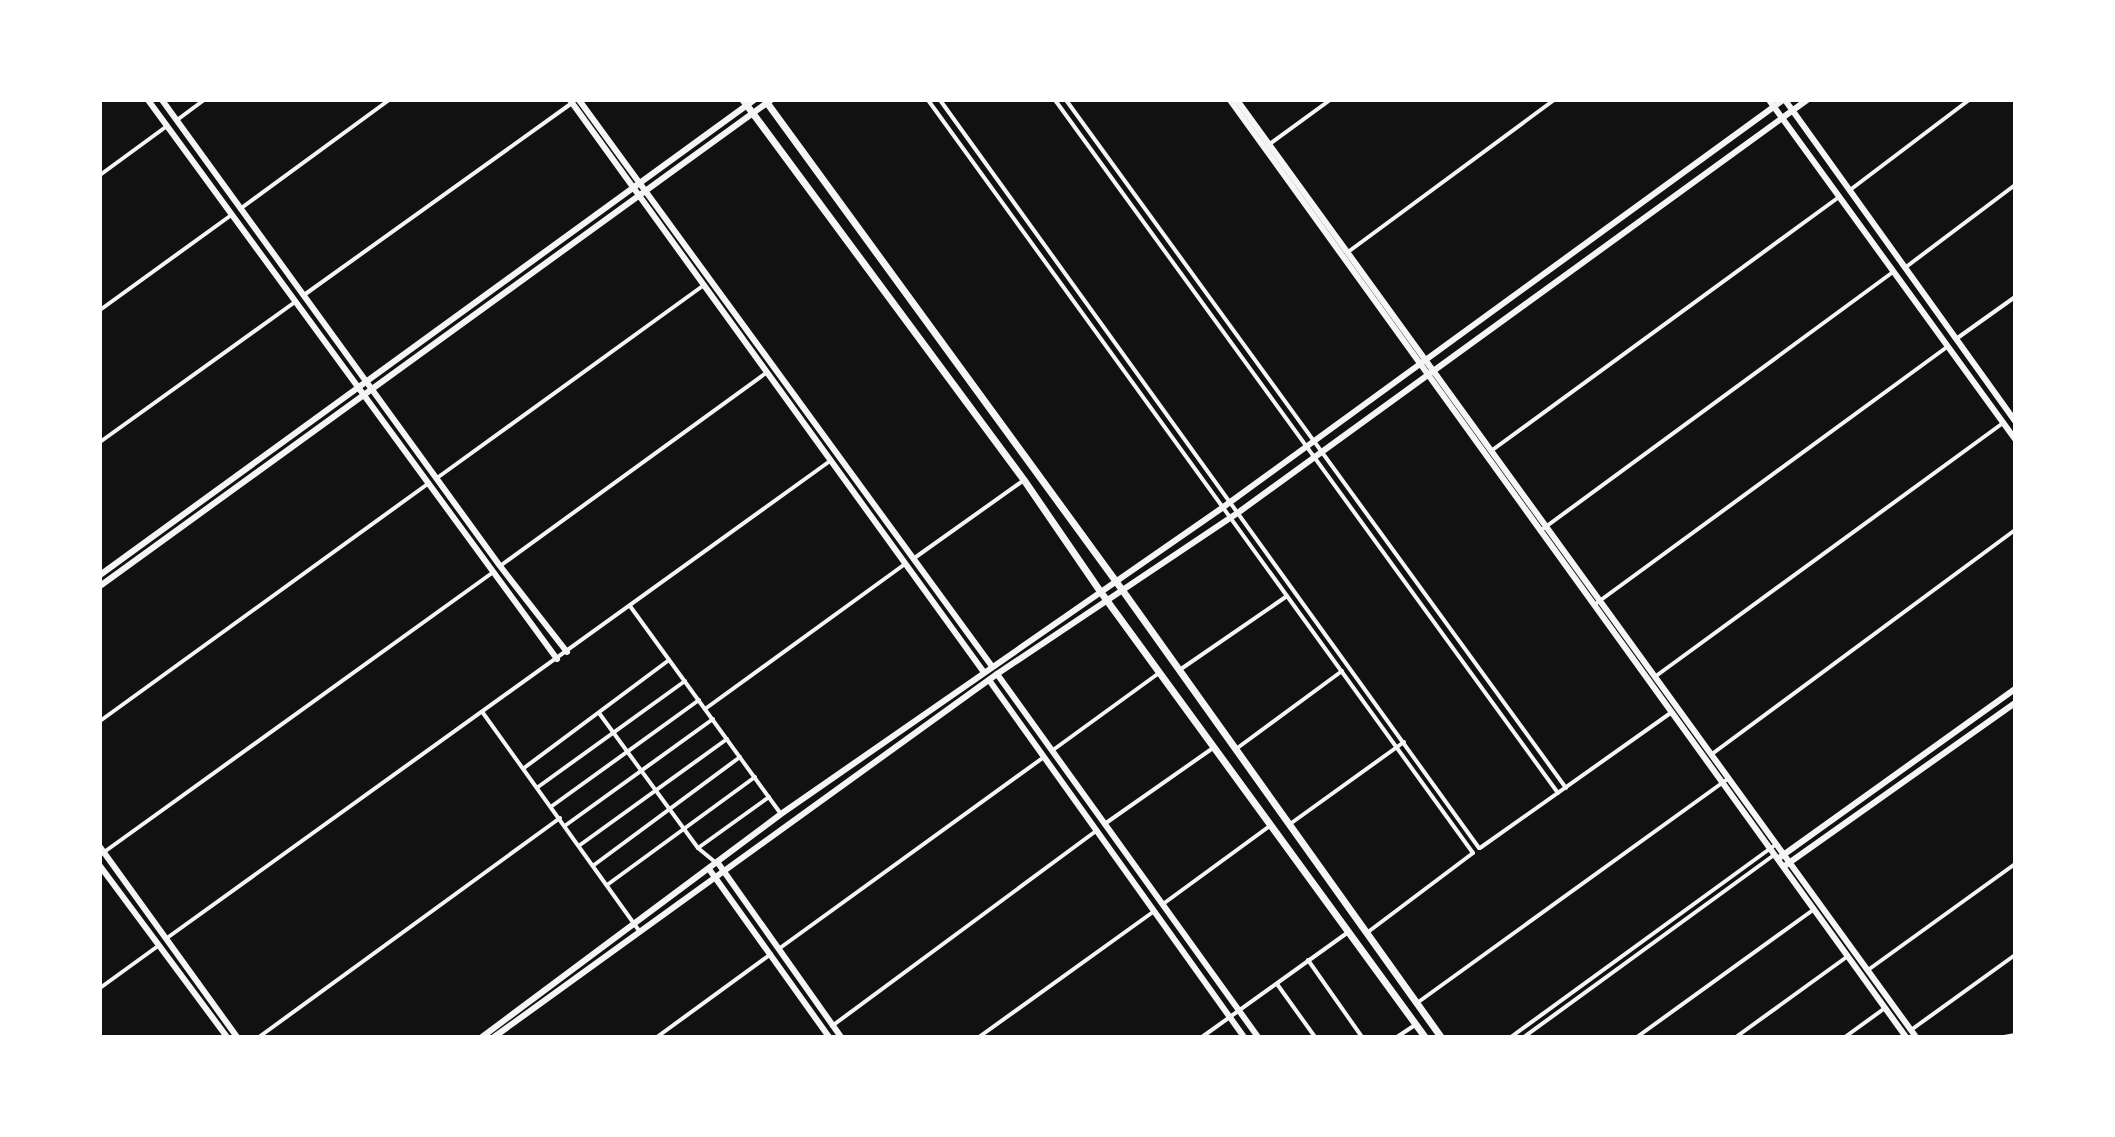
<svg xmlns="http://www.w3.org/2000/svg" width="2115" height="1137" viewBox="0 0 2115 1137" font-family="'Sofia Sans Condensed',sans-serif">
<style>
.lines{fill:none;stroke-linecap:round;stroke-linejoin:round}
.minor{stroke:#f5f5f5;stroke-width:4}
.tertiary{stroke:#f5f5f5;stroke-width:6}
.secondary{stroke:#f5f5f5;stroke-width:6}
.primary{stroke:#f5f5f5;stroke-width:7}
</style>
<rect width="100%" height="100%" fill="#111"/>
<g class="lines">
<g class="minor">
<path d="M928,100l545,753"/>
<path d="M940,100l539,748"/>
<path d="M1055,100l503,693"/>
<path d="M1066,100l500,688"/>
<path d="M177,120l27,-20"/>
<path d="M1267,146l63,-46"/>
<path d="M100,175l67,-49"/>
<path d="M1850,190l119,-90"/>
<path d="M240,209l149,-109"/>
<path d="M1348,252l206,-152"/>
<path d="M1906,267l109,-82"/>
<path d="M304,295l268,-192"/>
<path d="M100,310l130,-94"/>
<path d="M1956,339l59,-42"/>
<path d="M100,442l195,-140"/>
<path d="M1491,451l348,-254"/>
<path d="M437,478l267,-193"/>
<path d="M1540,531l353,-259"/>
<path d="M913,559l111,-79"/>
<path d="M500,566l266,-193"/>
<path d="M1594,605l353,-258"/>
<path d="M630,606l151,208"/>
<path d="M1181,669l106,-73"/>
<path d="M1656,676l347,-253"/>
<path d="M705,709l200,-145"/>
<path d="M483,713l157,219"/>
<path d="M599,713l99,135 17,14"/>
<path d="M100,721l329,-238"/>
<path d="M1236,749l106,-78"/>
<path d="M1053,750l106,-77"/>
<path d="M1712,754l303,-224"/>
<path d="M524,768l145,-108"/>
<path d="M538,787l147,-106"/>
<path d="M552,806l147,-106"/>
<path d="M1106,823l107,-75"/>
<path d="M1290,824l114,-82"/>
<path d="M566,825l147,-106"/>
<path d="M580,845l147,-106"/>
<path d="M698,848l71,-51"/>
<path d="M1480,848l192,-136"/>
<path d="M100,855l392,-282"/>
<path d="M594,865l146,-108"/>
<path d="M607,885l148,-108"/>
<path d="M1163,904l108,-79"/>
<path d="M1368,932l105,-79"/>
<path d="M167,938l663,-477"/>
<path d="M780,948l264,-191"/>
<path d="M1308,960l54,77"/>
<path d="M1868,970l147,-106"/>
<path d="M1277,984l38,53"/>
<path d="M100,988l58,-42"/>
<path d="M1417,1003l312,-225"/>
<path d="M832,1026l264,-195"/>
<path d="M1911,1030l104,-75"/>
<path d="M259,1037l301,-219"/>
<path d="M657,1037l114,-83"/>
<path d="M979,1037l174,-125"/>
<path d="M1202,1037l145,-104"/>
<path d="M1397,1037l18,-12"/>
<path d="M1511,1037l264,-192"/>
<path d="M1524,1037l250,-182"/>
<path d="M1637,1037l176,-127"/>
<path d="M1736,1037l112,-81"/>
<path d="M1845,1037l40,-29"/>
<path d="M2004,1037l11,-2"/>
</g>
<g class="tertiary">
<path d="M148,100l409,559"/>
<path d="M162,100l338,466 67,86"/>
<path d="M570,100l413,571"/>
<path d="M579,100l412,565"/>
<path d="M1230,100l676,937"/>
<path d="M1237,100l679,937"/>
<path d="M1769,100l246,339"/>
<path d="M1785,100l230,321"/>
<path d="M997,674l261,363"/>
<path d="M989,680l255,357"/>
<path d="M100,847l137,190"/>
<path d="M1779,858l236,-169"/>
<path d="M718,863l123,174"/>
<path d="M1786,865l229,-162"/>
<path d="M100,866l127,171"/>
<path d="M709,869l120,168"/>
</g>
<g class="secondary">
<path d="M100,575l654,-475"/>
<path d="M100,586l671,-486"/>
<path d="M482,1037l299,-223 441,-306 561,-408"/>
<path d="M494,1037l503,-363 242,-162 568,-412"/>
</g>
<g class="primary">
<path d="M743,100l281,380 76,111 325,446"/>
<path d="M765,100l358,491 318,446"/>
</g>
</g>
<rect width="2115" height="1137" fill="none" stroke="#ffffff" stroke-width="204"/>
</svg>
